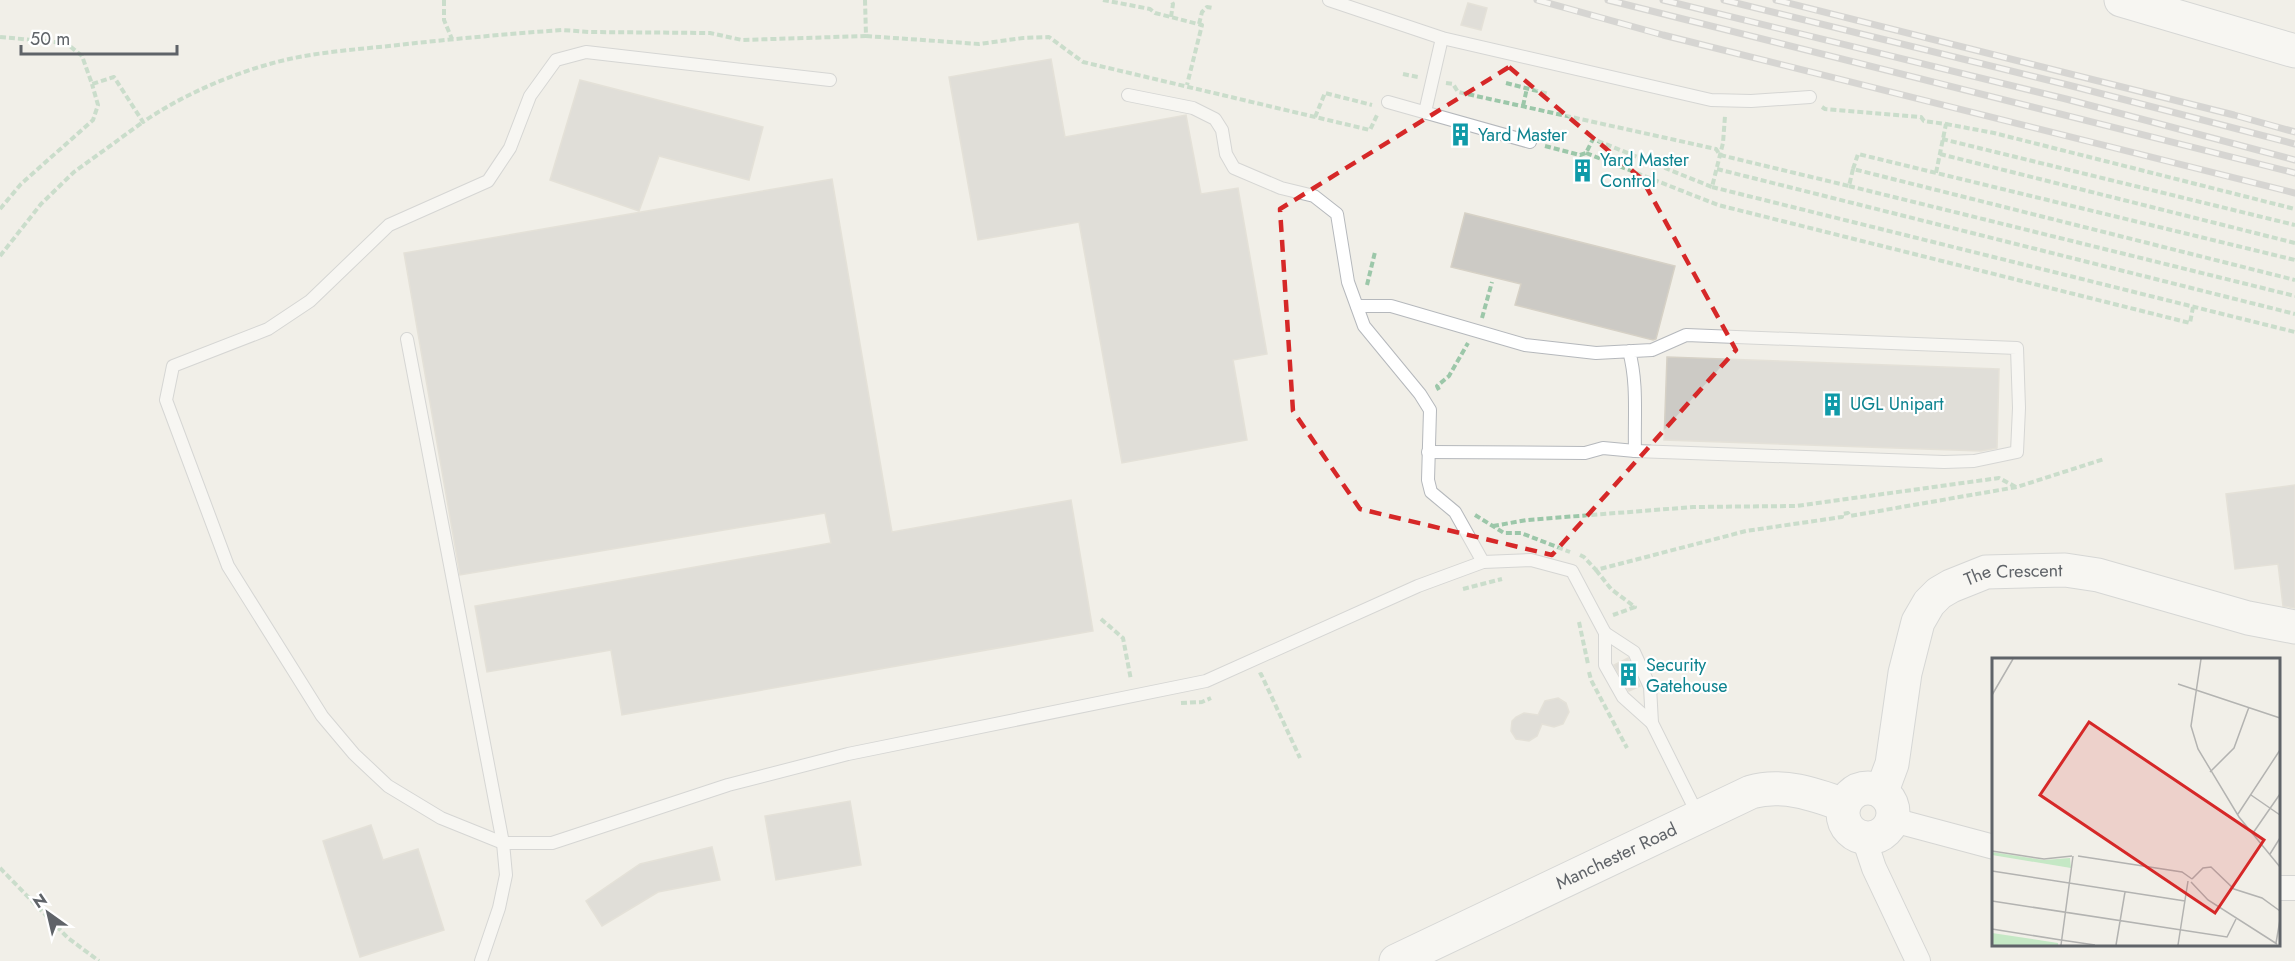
<svg xmlns="http://www.w3.org/2000/svg" width="2295" height="961" viewBox="0 0 2295 961" font-family="Jost,sans-serif">
<style>
.building{fill:#cccac5;stroke:#d6d1c6;stroke-width:1.5}
.lines{fill:none;stroke-linecap:round;stroke-linejoin:round}
.lane-casing{stroke:#b5b8bc;stroke-width:14}
.street-casing{stroke:#b5b8bc;stroke-width:26}
.secondary-casing{stroke:#b6babf;stroke-width:35}
.path{stroke:#9cc7a9;stroke-width:4;stroke-dasharray:6 3;stroke-linecap:butt}
.lane{stroke:#fff;stroke-width:12}
.street{stroke:#fff;stroke-width:24}
.secondary{stroke:#fff;stroke-width:33}
.rail-casing{stroke:#b6b7b8;stroke-width:7}
.rail{stroke:#fff;stroke-width:4.5;stroke-dasharray:14;stroke-linecap:butt}
.marked{fill:none;stroke:#d62828;stroke-width:4.5;stroke-dasharray:12 8;stroke-linejoin:round}
.labels{text-anchor:middle;dominant-baseline:central;stroke-width:4.5;stroke-linejoin:round;paint-order:stroke}
.culture-label{font-size:18px;fill:#0d838f;stroke:#fff;text-anchor:start}
.street-label{font-size:18px;fill:#5f6368;stroke:#fff}
.inset-road{fill:none;stroke:#b3b3b1;stroke-width:1.5}
.view{fill:#d62828;fill-opacity:0.15;stroke:#d62828;stroke-width:3}
.inset-edge{fill:none;stroke:#5f6368;stroke-width:3}
</style>
<rect width="100%" height="100%" fill="#f1efe8"/>
<g class="building">
<path d="M1468,3l19,5 -6,22 -20,-5z"/>
<path d="M1051,59l14,78 121,-22 15,79 37,-6 29,166 -34,6 14,80 -125,23 -43,-241 -101,18 -29,-163z"/>
<path d="M580,80l183,47 -14,53 -90,-24 -20,55 -89,-31z"/>
<path d="M832,179l60,353 179,-32 22,131 -471,84 -11,-65 -124,22 -12,-66 356,-63 -6,-30 -365,62 -56,-322z"/>
<path d="M1465,213l210,53 -19,73 -3,1 -138,-35 6,-21 -70,-17z"/>
<path d="M1667,357l332,12 -2,79 -16,3 -317,-11z"/>
<path d="M2295,485v123l-12,-2 -5,-42 -43,5 -9,-75z"/>
<path d="M1628,658l12,28 -11,5 -15,-26z"/>
<path d="M1558,698l8,5 3,9 -6,12 -9,3 -12,-3 -5,12 -8,5 -13,-2 -5,-8 1,-10 4,-4 8,-4 14,2 7,-14z"/>
<path d="M850,801l11,64 -85,15 -11,-64z"/>
<path d="M371,825l12,35 35,-11 26,81 -84,27 -37,-116z"/>
<path d="M712,847l8,33 -62,12 -56,34 -16,-25 54,-37z"/>
</g>
<g class="lines">
<defs>
<g id="lane">
<path d="M1329,0l113,38 269,62 40,1 59,-4"/>
<path d="M830,80l-244,-28 -30,8 -26,36 -20,52 -22,33 -99,44 -79,76 -42,28 -95,37 -7,34 62,166 94,150 32,38 34,32 53,32 62,25h49l176,-58 120,-31 358,-73 212,-95 65,-24 48,-2 41,11 33,62v32l18,32 29,26"/>
<path d="M1128,95l65,13 22,11 7,11 4,24 8,14 47,20 33,8 23,18 11,68 16,44 56,68 10,16 -2,70 3,12 24,20 28,50"/>
<path d="M1388,102l142,40"/>
<path d="M1425,112l17,-74"/>
<path d="M1357,306h34l134,39 71,8 56,-3 34,-15 331,13 2,60 -2,44 -43,9 -30,1 -309,-11c-1,-34 3,-67 -6,-100"/>
<path d="M407,339l96,504 3,32 -7,33 -18,53"/>
<path d="M1428,452l157,1 18,-5 32,3"/>
<path d="M1605,633l29,19 16,35 2,36 46,92"/>
</g>
<g id="street">
<path d="M1893,820l101,27"/>
<path d="M1864,838l10,30 44,93"/>
<path d="M2278,888h17"/>
</g>
<g id="secondary">
<path d="M2121,0l174,51"/>
<circle cx="1868" cy="813" r="25"/>
<path id="s1" d="M1882,791l10,-27 13,-91 13,-51 11,-19 10,-10 12,-7 35,-14 79,-2 33,5 150,43 47,9"/>
<path id="s2" d="M1396,961l355,-169c31,-9 63,2 93,13"/>
</g>
</defs>
<use href="#lane" class="lane-casing"/>
<use href="#street" class="street-casing"/>
<use href="#secondary" class="secondary-casing"/>
<g class="path">
<path d="M444,0v20l8,19"/>
<path d="M1103,0l47,9 5,4 47,12 -15,60"/>
<path d="M1171,17l2,-13 -2,-4"/>
<path d="M1199,24l3,-12 5,-5 6,1"/>
<path d="M866,36l113,8 44,-6 26,-1 34,25 287,68 8,-17"/>
<path d="M0,37l66,6 16,13 10,28 22,-7 29,45c44,-30 99,-53 151,-64 34,-7 69,-9 104,-13 54,-6 109,-11 164,-15l27,2 121,1 32,7 124,-4 -1,-36"/>
<path d="M1403,74l15,3"/>
<path d="M1446,83l7,1 5,8 258,57 4,6 129,31 4,-17 442,111"/>
<path d="M1506,83l43,11"/>
<path d="M1523,106l4,-18"/>
<path d="M1822,107l3,2 96,8 3,4 22,3 -10,49"/>
<path d="M1315,117l10,-24 47,12"/>
<path d="M1946,124l48,9 301,76"/>
<path d="M1942,139l353,86"/>
<path d="M1545,146l35,9 6,-2 7,-14 119,48 11,-44 2,-27"/>
<path d="M1586,153l132,52 472,118 3,-16"/>
<path d="M1940,154l355,89"/>
<path d="M1717,169l578,145"/>
<path d="M1853,169l5,-15 437,106"/>
<path d="M1849,186l446,110"/>
<path d="M1712,187l583,145"/>
<path d="M0,209l21,-25 72,-64 5,-15 -6,-21"/>
<path d="M0,256l41,-52 33,-32 69,-50"/>
<path d="M1367,285l8,-33"/>
<path d="M1482,318l10,-36"/>
<path d="M1439,390l-2,-4 12,-10 19,-33"/>
<path d="M1475,515l29,18h17l49,19"/>
<path d="M1493,526l34,-6 166,-13 103,-1 203,-28 17,9"/>
<path d="M1580,555l4,2 12,13 150,-39 96,-14v-3l6,-1 2,3 167,-29 87,-28"/>
<path d="M1596,570l15,19 24,18 -22,8"/>
<path d="M1463,589l39,-10"/>
<path d="M1101,619l22,19 8,42"/>
<path d="M1579,622l9,42"/>
<path d="M1589,672l2,8 36,68"/>
<path d="M1259,675l2,-1 39,84"/>
<path d="M1181,703l21,-1 9,-4"/>
<path d="M0,868l68,70 31,23"/>
</g>
<use href="#lane" class="lane"/>
<use href="#street" class="street"/>
<use href="#secondary" class="secondary"/>
<defs>
<g id="rail">
<path d="M1537,0l126,35 632,158"/>
<path d="M1608,0l687,173"/>
<path d="M1663,0l403,99 229,61"/>
<path d="M1724,0l344,85 227,59"/>
<path d="M1776,0l458,115 61,17"/>
</g>
</defs>
<use href="#rail" class="rail-casing"/>
<use href="#rail" class="rail"/>
</g>
<path d="M0 0H2295V961H0ZM1509,67l133,112 94,171 -184,205 -192,-46 -67,-98 -13,-202z" fill="#f1efe8" fill-opacity=".55" fill-rule="evenodd"/>
<path class="marked" d="M1509,67l133,112 94,171 -184,205 -192,-46 -67,-98 -13,-202z"/>
<defs>
<symbol id="building-bare" viewBox="-9 -9 18 18"><path d="M-4-6H4V6H1V3H-1V6H-4ZM-2.5-4.3h1.7v1.8h-1.7ZM.8-4.3h1.7v1.8H.8ZM-2.5-1h1.7V.8h-1.7ZM.8-1h1.7V.8H.8Z" fill="#0f9aa8" stroke="#fff" stroke-width="2.5" paint-order="stroke"/></symbol>
</defs>
<g fill-rule="evenodd">
<use href="#building-bare" x="1444" y="118" width="33" height="33"/>
<use href="#building-bare" x="1566" y="154" width="33" height="33"/>
<use href="#building-bare" x="1816" y="388" width="33" height="33"/>
<use href="#building-bare" x="1612" y="658" width="33" height="33"/>
</g>
<g class="labels">
<g class="culture-label">
<text x="1478" y="135">Yard Master</text>
<text x="1600" y="160">Yard Master<tspan x="1600" dy="21">Control</tspan></text>
<text x="1850" y="404">UGL Unipart</text>
<text x="1646" y="665">Security<tspan x="1646" dy="21">Gatehouse</tspan></text>
</g>
<g class="street-label">
<text stroke="none"><textPath href="#s1" startOffset="288">The Crescent</textPath></text>
<text stroke="none"><textPath href="#s2" startOffset="244">Manchester Road</textPath></text>
</g>
</g>
<g transform="translate(1992 658)">
<rect width="288" height="288" fill="#f1efe8"/>
<path d="M0,194l52,8 26,-2 1,10 -79,-13zM0,275l66,10v2h-66z" fill="#c5e8c5"/>
<path class="inset-road" d="M209,1l-10,67 7,23 41,68 41,50M186,26l102,34M0,37l21,-36M218,114l24,-24 15,-41M259,137l29,20M246,156l42,-64M261,175l27,-39M0,193l52,8 28,-3M278,196l10,-16M86,198l104,16 10,7M0,213l193,30M200,221l11,-11 8,-1 23,22 28,9 18,13M199,224l17,18 69,44M0,243l235,36 9,-18M0,271l69,11M69,282l34,5M284,285l4,-23M69,287l12,-89M124,287l9,-53M186,287l10,-64"/>
<path class="view" d="M97,64l175,118 -49,73 -175,-118z"/>
<rect width="288" height="288" class="inset-edge"/>
</g>
<g transform="translate(48 913) rotate(326)" stroke="#ffffff" stroke-width="4.5" paint-order="stroke">
<path d="M0-4.5L10 22L0 15L-10 22Z" fill="#5f6368"/>
<text y="-9" font-size="16" font-weight="bold" text-anchor="middle" fill="#5f6368">N</text>
</g>
<path d="M21 45v9h156v-9" fill="none" stroke="#5f6368" stroke-width="3"/>
<text x="30" y="45" font-size="18" fill="#5f6368" stroke="#ffffff" stroke-width="4.5" paint-order="stroke">50 m</text>
</svg>
